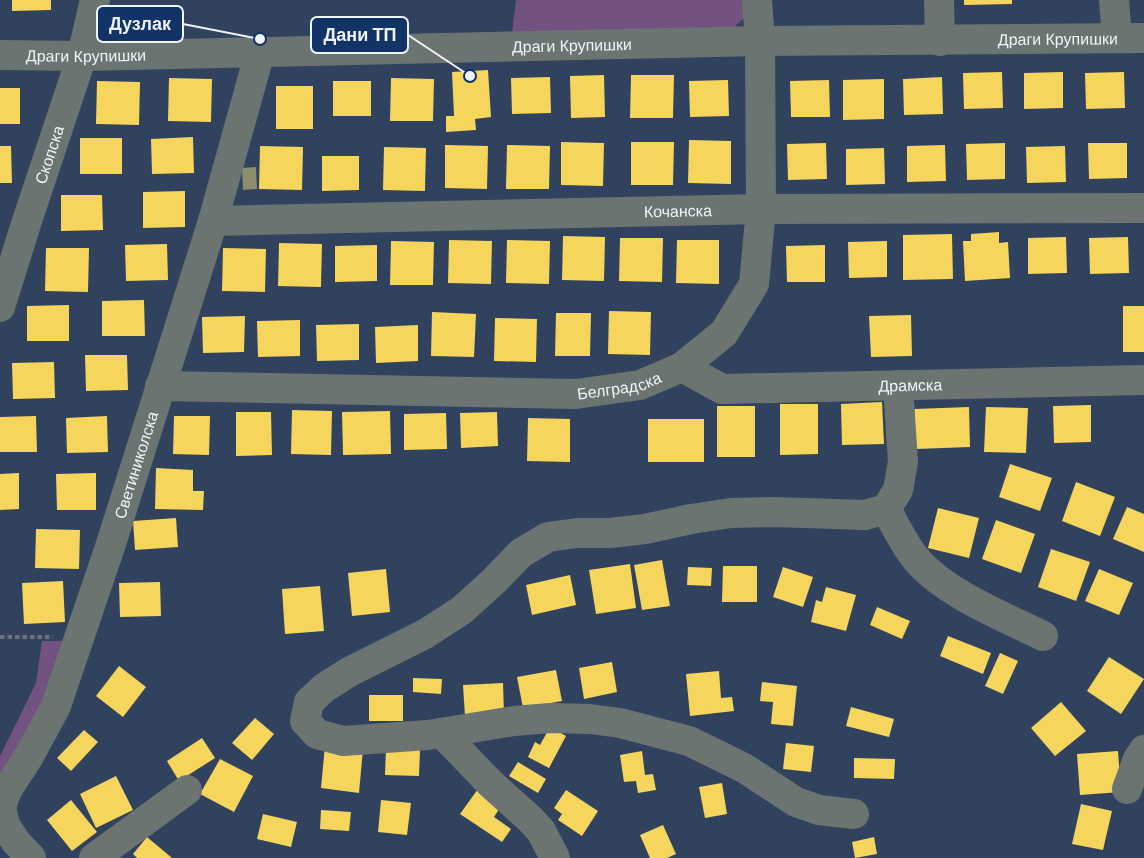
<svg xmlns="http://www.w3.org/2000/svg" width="1144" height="858" viewBox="0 0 1144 858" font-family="'DM Sans',sans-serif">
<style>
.green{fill:#725281}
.homes{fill:#f6d55c}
.industry{fill:#8c8c6e}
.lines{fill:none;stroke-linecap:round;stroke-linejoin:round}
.path{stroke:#6b7378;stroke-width:4;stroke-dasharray:4.5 3;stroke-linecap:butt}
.minor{stroke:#6c7471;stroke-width:30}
.labels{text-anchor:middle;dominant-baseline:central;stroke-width:6;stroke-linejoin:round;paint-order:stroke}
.street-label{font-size:16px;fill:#eff3fa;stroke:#123366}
.leader{fill:none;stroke:#eff3fa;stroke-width:2}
.callout-dot{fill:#eff3fa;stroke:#123366;stroke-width:2}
.callout{fill:#123366;stroke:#eff3fa;stroke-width:2}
.callout-label{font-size:18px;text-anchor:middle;font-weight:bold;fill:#eff3fa}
</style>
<rect width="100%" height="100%" fill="#31425e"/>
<g class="green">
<path d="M516,0h231l-3,18 -13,12 -219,3z"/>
<path d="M42,641h29l-71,148v-33l36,-73z"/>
</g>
<g class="homes">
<path d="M12,0h39v10l-39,1z"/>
<path d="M964,0h48v4l-48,1z"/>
<path d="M488,70l3,47 -16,2 1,11 -30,2v-16h8l-2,-44z"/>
<path d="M1002,72l1,36 -39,1 -1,-36z"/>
<path d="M1063,72v36l-39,1v-36z"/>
<path d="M1124,72l1,36 -39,1 -1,-36z"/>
<path d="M604,75l1,42 -34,1 -1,-42z"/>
<path d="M631,75h43l-1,43h-43z"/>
<path d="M550,77l1,36 -39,1 -1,-36z"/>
<path d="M942,77l1,37 -39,1 -1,-36z"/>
<path d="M169,78l43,1 -1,43 -43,-1z"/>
<path d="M391,78l43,1 -1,42h-43z"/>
<path d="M884,79v40l-41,1v-40z"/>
<path d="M728,80l1,36 -39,1 -1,-36z"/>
<path d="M829,80l1,37h-39l-1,-36z"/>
<path d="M97,81l43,1 -1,43 -43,-1z"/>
<rect x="333" y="81" width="38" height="35"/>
<rect x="276" y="86" width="37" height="43"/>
<rect x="0" y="88" width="20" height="36"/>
<path d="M193,137l1,36 -42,1 -1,-35z"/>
<rect x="80" y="138" width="42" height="36"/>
<path d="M689,140l42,1v43l-43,-1z"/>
<path d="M561,142l43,1 -1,43 -42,-1z"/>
<path d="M631,142h43l-1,43h-42z"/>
<path d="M826,143l1,36 -39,1 -1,-36z"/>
<path d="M1005,143v36l-38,1 -1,-36z"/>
<path d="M1088,143h39v35l-38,1z"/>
<path d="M445,145l43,1 -1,43 -42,-1z"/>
<path d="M507,145l43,1 -1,43h-43z"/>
<path d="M945,145l1,36 -39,1v-36z"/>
<path d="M0,146h11l1,37h-12z"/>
<path d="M260,146l43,1 -1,43 -43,-1z"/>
<path d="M1065,146l1,36 -39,1 -1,-36z"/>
<path d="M384,147l42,1 -1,43 -42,-1z"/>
<path d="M884,148l1,36 -39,1v-36z"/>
<path d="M322,156h37v34l-37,1z"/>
<path d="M185,191v36l-42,1v-36z"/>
<path d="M61,195h41l1,35 -42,1z"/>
<path d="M999,232v11l9,-1 2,36 -45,3 -2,-40h8v-7z"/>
<path d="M952,234l1,45 -50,1v-45z"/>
<path d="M563,236l42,1 -1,44 -42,-1z"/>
<path d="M1066,237l1,36 -39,1v-36z"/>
<path d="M1128,237l1,36 -39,1 -1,-36z"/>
<path d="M620,238h43l-1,44 -43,-1z"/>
<path d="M449,240l43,1 -1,43 -43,-1z"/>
<path d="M507,240l43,1 -1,43 -43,-1z"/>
<path d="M677,240h42v44l-43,-1z"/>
<path d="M391,241l43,1 -1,43h-43z"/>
<path d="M887,241v36l-38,1 -1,-36z"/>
<path d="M279,243l43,1 -1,43 -43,-1z"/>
<path d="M167,244l1,36 -42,1 -1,-36z"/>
<path d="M377,245v36l-42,1v-36z"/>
<path d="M825,245v37h-38l-1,-36z"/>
<path d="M46,248h43l-1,44 -43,-1z"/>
<path d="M223,248l43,1 -1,43 -43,-1z"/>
<path d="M144,300l1,36h-43v-35z"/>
<path d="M69,305v36h-42v-35z"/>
<rect x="1123" y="306" width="21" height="46"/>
<path d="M609,311l42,1 -1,43 -42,-1z"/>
<path d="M432,312l44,2 -2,43 -43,-1z"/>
<path d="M556,313h35l-1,43h-35z"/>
<path d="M911,315l1,41 -41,1 -2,-41z"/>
<path d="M245,316l-1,36 -41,1 -1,-36z"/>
<path d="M495,318l42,1 -1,43 -42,-1z"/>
<path d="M300,320v36l-42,1 -1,-36z"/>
<path d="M359,324v36l-42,1 -1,-36z"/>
<path d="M418,325v36l-42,2 -1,-36z"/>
<path d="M85,355h42l1,35 -42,1z"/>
<path d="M54,362l1,36 -42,1 -1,-36z"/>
<path d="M882,402l2,42 -42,1 -1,-41z"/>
<path d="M780,404h38v50l-38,1z"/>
<path d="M1091,405v37l-37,1 -1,-37z"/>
<rect x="717" y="406" width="38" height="51"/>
<path d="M969,407l1,40 -54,2 -2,-40z"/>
<path d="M986,407l42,1 -2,45 -42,-1z"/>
<path d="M292,410l40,1 -1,44 -40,-1z"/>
<path d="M390,411l1,43 -48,1 -1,-43z"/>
<path d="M236,412h35l1,43 -36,1z"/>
<path d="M497,412l1,34 -37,2 -1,-35z"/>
<path d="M446,413l1,36 -43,1v-36z"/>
<path d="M36,416l1,36h-37v-35z"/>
<path d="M107,416l1,36 -41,1 -1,-35z"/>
<path d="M174,416h36l-1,39 -36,-1z"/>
<path d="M528,418l42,1v43l-43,-1z"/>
<rect x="648" y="419" width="56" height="43"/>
<path d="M1010,464l42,14 -12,33 -41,-14z"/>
<path d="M156,468l37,2v21h11l-1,19 -48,-1z"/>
<path d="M19,473v36l-19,1v-36z"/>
<path d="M96,473v37h-39l-1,-36z"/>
<path d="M1076,482l39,15 -15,39 -38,-15z"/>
<path d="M1127,507l17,7v38l-31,-13z"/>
<path d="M938,508l41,10 -10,40 -41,-10z"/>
<path d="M176,518l2,29 -43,3 -2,-29z"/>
<path d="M996,520l39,14 -14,39 -39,-14z"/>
<path d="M36,529l44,1 -1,39 -44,-1z"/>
<path d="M1051,549l39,13 -14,39 -38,-14z"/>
<path d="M662,560l8,46 -28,4 -8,-45z"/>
<path d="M630,564l6,44 -40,6 -7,-44z"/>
<path d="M723,566h34v36h-35z"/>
<path d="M688,567l24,1 -1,18 -24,-1z"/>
<path d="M783,567l30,10 -10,30 -30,-10z"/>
<path d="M386,569l4,43 -38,4 -4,-43z"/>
<path d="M1099,569l34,14 -14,32 -34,-14z"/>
<path d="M570,575l6,30 -44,10 -6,-30z"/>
<path d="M63,581l2,41 -41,2 -2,-41z"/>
<path d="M160,582l1,34 -41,1 -1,-34z"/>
<path d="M320,586l4,45 -39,3 -3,-45z"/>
<path d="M826,587l30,8 -10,36 -35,-9 5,-22 6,2z"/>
<path d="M877,607l33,14 -8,18 -32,-14z"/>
<path d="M948,636l43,17 -8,21 -43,-18z"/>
<path d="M1000,653l18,8 -15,33 -18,-8z"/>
<path d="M1109,657l35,22 -23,35 -34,-23z"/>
<path d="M612,662l5,30 -33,7 -5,-31z"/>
<path d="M119,666l27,21 -23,30 -27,-21z"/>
<path d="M556,670l6,31 -39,7 -6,-31z"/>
<path d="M719,671l2,27 11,-1 2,14 -44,5 -4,-42z"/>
<path d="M413,678l29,1 -1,15 -28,-2z"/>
<path d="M762,682l35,4 -4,40 -22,-2 2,-22 -13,-1z"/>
<path d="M503,683l1,31 -39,2 -2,-31z"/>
<rect x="369" y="695" width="34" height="26"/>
<path d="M1061,702l25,29 -31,25 -24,-28z"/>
<path d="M851,707l43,12 -5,18 -43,-11z"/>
<path d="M255,718l19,16 -22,26 -20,-17z"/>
<path d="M550,727l16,9 -17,32 -21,-11 7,-15 5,3z"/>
<path d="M84,730l14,12 -27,29 -14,-13z"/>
<path d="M202,738l13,20 -36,23 -12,-20z"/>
<path d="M786,743l28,3 -3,26 -28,-3z"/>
<path d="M325,745l38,4 -4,44 -38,-5z"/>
<path d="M386,749l34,1 -1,26 -34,-1z"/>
<path d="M642,751l3,24 8,-1 3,16 -18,3 -2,-12 -12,1 -4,-27z"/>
<path d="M1118,751l3,41 -41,3 -3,-41z"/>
<path d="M854,758l41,1 -1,20 -40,-1z"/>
<path d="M220,759l33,17 -19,36 -34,-18z"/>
<path d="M518,762l28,17 -8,14 -29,-17z"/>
<path d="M116,776l17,34 -37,18 -16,-34z"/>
<path d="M722,783l5,31 -22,4 -6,-31z"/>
<path d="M478,789l23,17 -7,11 17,12 -9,13 -42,-28z"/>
<path d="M566,790l32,21 -16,25 -24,-16 4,-6 -8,-6z"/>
<path d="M71,800l26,32 -25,19 -25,-31z"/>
<path d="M381,800l30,3 -4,32 -29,-3z"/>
<path d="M1081,804l31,7 -9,39 -31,-6z"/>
<path d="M321,810l30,2 -2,19 -29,-2z"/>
<path d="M263,814l34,8 -6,25 -34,-8z"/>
<path d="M663,825l13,29 -9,4h-17l-10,-23z"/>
<path d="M147,837l25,21h-35l-4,-4z"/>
<path d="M874,837l3,17 -22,4 -3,-16z"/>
</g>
<path class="industry" d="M256,167l1,22 -14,1 -1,-22z"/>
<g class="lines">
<path class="path" d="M0,637h53"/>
<g class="minor">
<path d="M939,0l1,41"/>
<path d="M1114,0l3,38"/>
<path id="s1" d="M0,55l82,1 678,-15 384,-3"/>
<path id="s2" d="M213,221l548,-12 383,-1"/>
<path id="s3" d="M0,307l26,-83 56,-168 13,-56"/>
<path id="s4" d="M682,367l40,22 422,-9"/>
<path id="s5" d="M160,386l416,8 64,-9 42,-18 42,-34 30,-49 7,-75 -1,-168 -3,-41"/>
<path d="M886,509c10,17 18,36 31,51 29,34 86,56 126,76"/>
<path d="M442,733l48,50 40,36 11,12 14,27"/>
<path d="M1127,789l11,-30 6,-9"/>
<path d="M854,814l-35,-4 -23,-8 -52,-34 -55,-27 -69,-18 -30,-4 -40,-1 -36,3 -86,14 -85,6 -26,-7 -12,-13 4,-19 15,-14 25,-16 76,-38 37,-24 33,-30 26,-27 27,-16 29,-4h33l35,-4 46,-10 40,-6 43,-1 91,3 21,-6 12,-19 5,-28 -5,-77"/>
<path id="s6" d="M31,858l-15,-16 -11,-17 -4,-18 6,-17 22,-34 27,-50 23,-68 31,-91 103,-326 47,-169"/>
<path d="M94,858l93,-68"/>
</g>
</g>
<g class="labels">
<g class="street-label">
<text stroke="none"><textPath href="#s1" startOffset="1058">Драги Крупишки</textPath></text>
<text stroke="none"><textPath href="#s1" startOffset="572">Драги Крупишки</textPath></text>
<text stroke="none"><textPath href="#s1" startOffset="86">Драги Крупишки</textPath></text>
<text stroke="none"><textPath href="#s3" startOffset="160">Скопска</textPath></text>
<text stroke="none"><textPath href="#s2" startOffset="465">Кочанска</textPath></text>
<text stroke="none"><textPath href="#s5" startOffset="460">Белградска</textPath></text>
<text stroke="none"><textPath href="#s4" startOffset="234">Драмска</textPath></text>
<text stroke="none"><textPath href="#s6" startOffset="430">Светиниколска</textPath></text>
</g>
</g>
<path class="leader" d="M260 39L183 24M470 76L408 35"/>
<g class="callout-dot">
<circle cx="260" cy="39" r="6"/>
<circle cx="470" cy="76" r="6"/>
</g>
<g class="callout">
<rect x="97" y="6" width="86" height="36" rx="6"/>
<rect x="311" y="17" width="97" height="36" rx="6"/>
</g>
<g class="callout-label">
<text x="140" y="30">Дузлак</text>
<text x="360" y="41">Дани ТП</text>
</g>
</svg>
